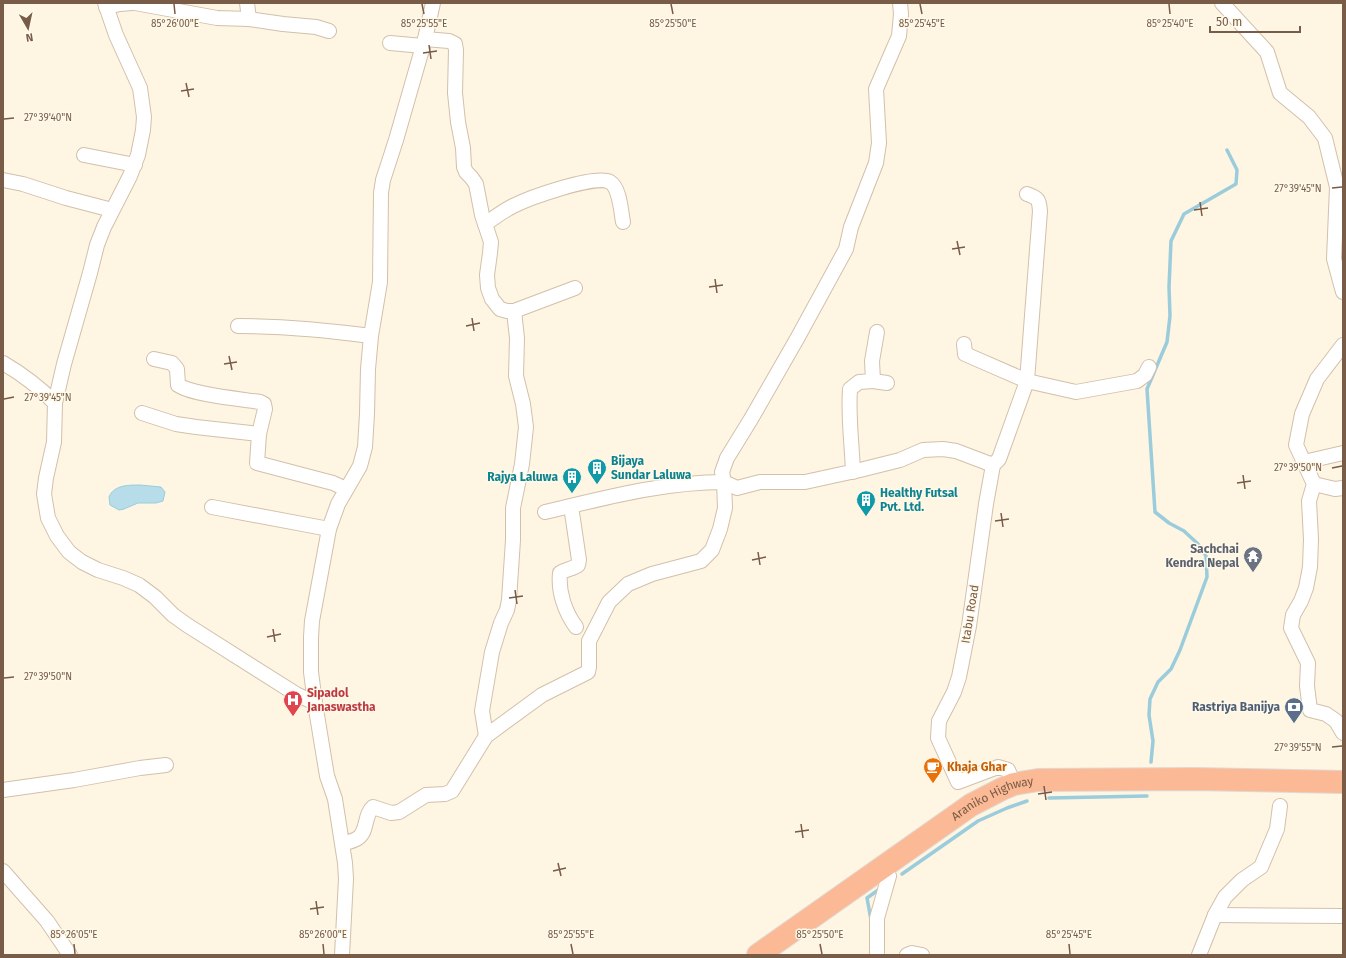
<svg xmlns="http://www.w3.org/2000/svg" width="1346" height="958" viewBox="0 0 1346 958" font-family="'Fira Sans',sans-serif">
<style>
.water{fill:#b6dde9;stroke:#9bccdb}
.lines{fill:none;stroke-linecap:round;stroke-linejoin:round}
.stream{stroke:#9bccdb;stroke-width:3.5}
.street-casing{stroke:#d2c0ab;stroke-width:16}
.highway-casing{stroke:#dfd8d3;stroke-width:24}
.street{stroke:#fff;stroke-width:14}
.highway{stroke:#fcb995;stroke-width:22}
.ticks{fill:none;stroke:#785c47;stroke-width:1.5}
.labels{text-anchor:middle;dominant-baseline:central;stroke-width:3;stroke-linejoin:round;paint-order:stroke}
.culture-label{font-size:12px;font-weight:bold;fill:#0d838f;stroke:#fff9ea;text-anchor:start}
.worship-label{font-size:12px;font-weight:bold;fill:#5b616d;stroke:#fff9ea;text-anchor:end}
.street-label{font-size:12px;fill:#785c47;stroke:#fff9ea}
.health-label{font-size:12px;font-weight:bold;fill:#be3a42;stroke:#fff9ea;text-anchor:start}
.service-label{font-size:12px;font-weight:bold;fill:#4e5e75;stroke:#fff9ea;text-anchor:end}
.food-label{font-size:12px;font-weight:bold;fill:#c56008;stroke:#fff9ea;text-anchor:start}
.ticks-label{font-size:10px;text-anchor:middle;fill:#785c47;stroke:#fff9ea;stroke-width:3;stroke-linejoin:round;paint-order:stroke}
</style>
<rect width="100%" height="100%" fill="#fef5e3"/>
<path class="water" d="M140,485l21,2 4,5 -2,9 -7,2h-18l-14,6 -5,1 -9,-5 -1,-8c5,-12 19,-12 31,-12z"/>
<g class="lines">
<g class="stream">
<path d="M1151,762l2,-21 -4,-26 1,-16 8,-17 13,-13 9,-19 27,-73 -1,-21 -8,-12 -14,-13 -15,-8 -14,-11 -8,-123 20,-47 3,-26 -1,-29 2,-46 13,-27 52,-30 1,-14 -10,-20"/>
<path d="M1049,798l98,-2"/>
<path d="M902,874l76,-53 29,-13 20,-7"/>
<path d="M871,920l-4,-22 14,-10"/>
</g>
<defs>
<g id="street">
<path d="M105,3l11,32 24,53 4,29 -1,13 -5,25 -8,21 -26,51 -7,18 -7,28 -26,91 -9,39 -1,39 -8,36 -2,16 4,24 9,18 12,16 13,10 16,8 25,8 16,7 16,12 18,18 14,10 109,69 19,9"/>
<path d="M135,3l82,15 32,1 34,5 33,3 13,4"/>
<path d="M247,3l2,16"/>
<path d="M900,3l1,11 -2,22 -23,53 3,54 -3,20 -25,64 -5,22 -48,88 -47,82 -24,39 -5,14 2,10 13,6 23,-6h45l55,-12 40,-10 23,-10 20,-1 13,2 37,14 -7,39 -17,122 -10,51 -5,15 -15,29 -1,17 20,44 40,-15 10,3 6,14"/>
<path d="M1222,3l45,49 13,41 29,24 16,21 12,49 -3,72 9,33"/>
<path d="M106,7l14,-3 12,-1"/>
<path d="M425,39l24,2 6,3 1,6 -1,43 3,29 5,26 1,19 2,5 5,5 5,7 6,31 9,27 -1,11 -3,22 1,13 4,11 8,10 7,2h7l61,-23"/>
<path d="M390,43l33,3"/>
<path d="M84,155l51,10"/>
<path d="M3,180l20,4 43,14 46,12"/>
<path d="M485,224c9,-6 18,-13 28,-18 16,-8 82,-32 97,-24 10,6 11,30 13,40"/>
<path d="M238,326c45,0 88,4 133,10"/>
<path d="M964,344l1,10 62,27 49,11 61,-11 8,-6 4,-8"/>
<path d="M1343,345l-26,34 -15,35 -6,31 18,39 -5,17 2,38 -1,28 -4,21 -5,13 -8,14 -2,13 17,35 -1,23 3,24 16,4 10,7 7,12"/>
<path d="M154,359l18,4 5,6 1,16c15,10 62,14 82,17l4,2 1,5 -6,25 -2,29 76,20 13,6"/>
<path d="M3,363c19,11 37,25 52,40"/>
<path d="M873,381l14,2"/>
<path d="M142,413l34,11 20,3 63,7"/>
<path d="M1304,462l39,-9"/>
<path d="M993,465l6,-6 28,-78 13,-170c-1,-12 -2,-13 -13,-17"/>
<path d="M853,472c-1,-28 -5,-55 -3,-83l9,-7 14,-1 -1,-20 5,-29"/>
<path d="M1314,484l21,5 8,-1"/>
<path d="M571,506l8,54 -1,5c-5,4 -12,4 -18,8 -2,19 5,39 16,54"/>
<path d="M212,507l117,22"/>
<path d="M486,736l-4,-25 2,-12 8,-47 9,-29 6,-13 2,-10 4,-60v-32l9,-44 4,-37 -3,-23 -7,-28 1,-38 -3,-27"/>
<path d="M3,790l71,-10 66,-12 26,-3"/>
<path d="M343,844c4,-2 11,-3 15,-6 10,-7 6,-23 15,-31l18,6 8,-1 27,-17 19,-1 7,-3 34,-55 56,-41 46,-23 1,-5v-26l20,-39 19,-18 24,-10 49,-13 11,-11 8,-21 5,-21 -1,-26c-61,0 -119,16 -179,30"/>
<path d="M3,871l44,50 23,34"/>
<path d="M1215,915l128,1"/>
<path d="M342,955l4,-76 -1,-16 -10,-64 -8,-23 -12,-73 -4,-31v-35l1,-16 17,-92 9,-25 22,-38 5,-19 2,-33 1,-45 3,-33 9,-54 1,-89 2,-13 13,-40 29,-101 8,-36"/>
<path d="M877,955v-37l12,-42 -7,-9"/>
<path d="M907,955l5,-2 10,2"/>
<path d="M1199,955l16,-40 10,-18 17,-17 19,-13 16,-38 3,-23"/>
</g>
<g id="highway">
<path id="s1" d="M758,955l213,-150 31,-16 12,-5 24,-4 156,-1 149,3"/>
</g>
</defs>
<use href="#street" class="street-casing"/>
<use href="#highway" class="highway-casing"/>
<use href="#street" class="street"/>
<use href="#highway" class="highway"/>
</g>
<path class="ticks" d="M174,4l1,10M422,4l2,10M671,4l2,10M920,4l2,10M1169,4l1,10M429,45l2,14M423,53l14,-2M186,83l3,14M181,91l13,-2M4,119l10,-1M1332,188l10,-1M1200,202l2,14M1194,210l14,-2M957,241l3,14M952,249l13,-2M715,279l2,14M709,287l14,-2M472,318l2,13M466,326l14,-3M229,356l3,14M224,364l13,-2M4,399l10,-2M1332,468l10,-2M1243,475l2,14M1237,483l14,-2M1001,513l2,14M995,521l14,-2M758,552l2,13M752,560l14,-3M515,590l2,14M509,598l14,-2M273,629l2,13M267,637l14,-3M4,678l10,-1M1332,747l10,-1M1044,786l2,14M1038,794l14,-2M801,824l2,14M795,832l14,-2M558,863l3,13M553,871l13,-3M316,901l2,14M310,909l14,-2M74,944l1,10M323,944l1,10M571,944l2,10M820,944l2,10M1069,944l1,10"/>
<defs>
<symbol id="building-pin" viewBox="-11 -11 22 30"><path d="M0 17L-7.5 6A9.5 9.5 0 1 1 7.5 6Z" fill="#0f9aa8" stroke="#fff9ea"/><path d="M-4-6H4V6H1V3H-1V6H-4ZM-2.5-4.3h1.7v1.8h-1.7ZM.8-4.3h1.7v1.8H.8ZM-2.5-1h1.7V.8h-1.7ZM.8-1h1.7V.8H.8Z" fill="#fff"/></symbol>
<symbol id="temple-pin" viewBox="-11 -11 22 30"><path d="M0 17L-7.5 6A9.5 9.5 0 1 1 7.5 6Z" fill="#6b7280" stroke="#fff9ea"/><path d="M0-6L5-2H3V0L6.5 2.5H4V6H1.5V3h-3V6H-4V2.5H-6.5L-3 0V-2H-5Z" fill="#fff"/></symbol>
<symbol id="hospital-pin" viewBox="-11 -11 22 30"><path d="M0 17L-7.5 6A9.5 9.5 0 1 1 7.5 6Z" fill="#e0444e" stroke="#fff9ea"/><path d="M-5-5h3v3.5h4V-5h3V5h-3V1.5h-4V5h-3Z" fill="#fff"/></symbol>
<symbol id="bank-pin" viewBox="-11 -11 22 30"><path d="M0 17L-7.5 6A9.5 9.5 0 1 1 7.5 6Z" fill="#5c6f8a" stroke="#fff9ea"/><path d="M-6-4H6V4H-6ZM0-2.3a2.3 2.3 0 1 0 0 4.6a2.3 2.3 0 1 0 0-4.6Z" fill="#fff"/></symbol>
<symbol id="cafe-pin" viewBox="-11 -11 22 30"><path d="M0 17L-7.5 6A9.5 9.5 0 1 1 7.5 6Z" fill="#e8710a" stroke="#fff9ea"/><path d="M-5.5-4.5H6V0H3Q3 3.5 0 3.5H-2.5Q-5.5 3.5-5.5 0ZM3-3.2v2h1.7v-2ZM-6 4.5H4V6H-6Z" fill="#fff"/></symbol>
</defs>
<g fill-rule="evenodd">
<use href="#building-pin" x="586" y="457" width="22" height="30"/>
<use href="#building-pin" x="561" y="466" width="22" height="30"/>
<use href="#building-pin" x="855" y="489" width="22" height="30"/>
<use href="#temple-pin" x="1242" y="545" width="22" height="30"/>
<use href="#hospital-pin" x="282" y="689" width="22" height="30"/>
<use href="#bank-pin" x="1283" y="696" width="22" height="30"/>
<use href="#cafe-pin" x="922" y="756" width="22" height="30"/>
</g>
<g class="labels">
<g class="culture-label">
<text x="611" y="461">Bijaya<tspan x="611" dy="14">Sundar Laluwa</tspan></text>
<text x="558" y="477" text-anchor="end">Rajya Laluwa</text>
<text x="880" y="493">Healthy Futsal<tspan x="880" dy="14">Pvt. Ltd.</tspan></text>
</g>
<g class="worship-label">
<text x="1239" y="549">Sachchai<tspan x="1239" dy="14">Kendra Nepal</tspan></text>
</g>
<g class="street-label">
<text transform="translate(970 614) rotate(-81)">Itabu Road</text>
<text stroke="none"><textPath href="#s1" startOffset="283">Araniko Highway</textPath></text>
</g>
<g class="health-label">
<text x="307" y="693">Sipadol<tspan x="307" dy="14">Janaswastha</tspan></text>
</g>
<g class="service-label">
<text x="1280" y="707">Rastriya Banijya</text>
</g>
<g class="food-label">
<text x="947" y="767">Khaja Ghar</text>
</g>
</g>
<g class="ticks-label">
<text x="175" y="27">85°26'00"E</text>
<text x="424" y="27">85°25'55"E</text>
<text x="673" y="27">85°25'50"E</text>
<text x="922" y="27">85°25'45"E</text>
<text x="1170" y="27">85°25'40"E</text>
<text x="48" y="121">27°39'40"N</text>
<text x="1298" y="192">27°39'45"N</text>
<text x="48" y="401">27°39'45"N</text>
<text x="1298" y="471">27°39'50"N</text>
<text x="48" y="680">27°39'50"N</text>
<text x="1298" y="751">27°39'55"N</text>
<text x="74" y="938">85°26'05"E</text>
<text x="323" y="938">85°26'00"E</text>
<text x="571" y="938">85°25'55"E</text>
<text x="820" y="938">85°25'50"E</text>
<text x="1069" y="938">85°25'45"E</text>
</g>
<rect width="1346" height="958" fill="none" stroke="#785c47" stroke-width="8"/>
<g transform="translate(28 28) rotate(171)" stroke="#fff9ea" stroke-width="3" paint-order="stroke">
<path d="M0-3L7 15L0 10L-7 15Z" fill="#785c47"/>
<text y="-6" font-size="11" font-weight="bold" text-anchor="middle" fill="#785c47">N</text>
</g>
<path d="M1210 26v6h90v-6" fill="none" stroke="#785c47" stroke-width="2"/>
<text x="1216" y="26" font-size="12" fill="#785c47" stroke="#fff9ea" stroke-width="3" paint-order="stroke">50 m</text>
</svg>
